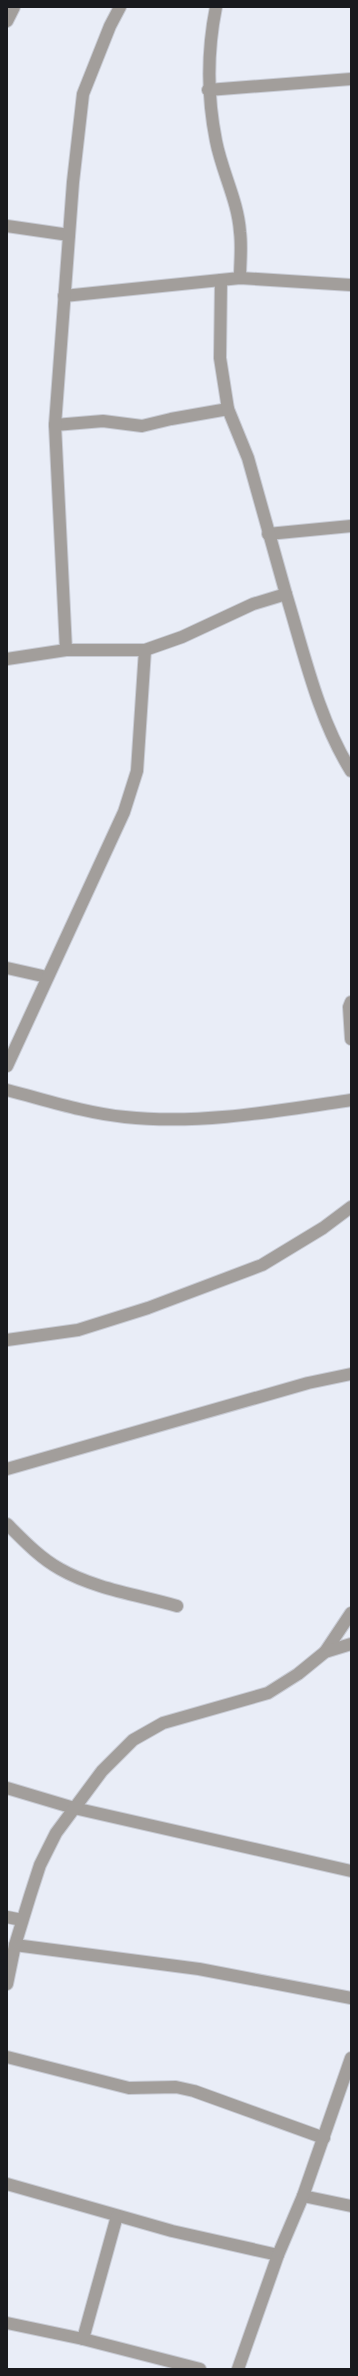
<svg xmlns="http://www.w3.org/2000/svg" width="358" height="2376" viewBox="0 0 358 2376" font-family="'Public Sans',sans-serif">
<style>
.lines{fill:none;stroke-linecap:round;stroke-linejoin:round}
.minor-casing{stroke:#c8cbd4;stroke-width:14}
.minor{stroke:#a29e9b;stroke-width:12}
</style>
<rect width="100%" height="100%" fill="#e9edf7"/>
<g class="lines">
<defs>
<g id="minor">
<path d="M216,7c-9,45 -9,89 0,134 6,31 22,60 24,91 2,15 0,31 0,46"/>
<path d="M7,21l7,-14"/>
<path d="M208,90l143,-11"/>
<path d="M7,226l62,9"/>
<path d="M64,296l176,-18 111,7"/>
<path d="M55,425l48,-4 39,5 29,-7 57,-10"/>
<path d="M268,534l83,-8"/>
<path d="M286,594c18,59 32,124 65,177"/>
<path d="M66,650h79l37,-13 71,-33 33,-10 -38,-136 -20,-49 -8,-51 1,-78"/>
<path d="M7,659l59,-9 -11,-225 18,-243 10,-88 27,-68 10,-19"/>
<path d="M7,968l40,9"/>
<path d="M351,1002l-2,5 2,32"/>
<path d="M7,1066l117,-254 13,-41 8,-121"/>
<path d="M7,1090c39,10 78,23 118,27 75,8 152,-6 226,-17"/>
<path d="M7,1340l71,-10 70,-22 114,-43 61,-37 28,-21"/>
<path d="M7,1469l301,-86 43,-9"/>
<path d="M7,1524c16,16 33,34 53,45 35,20 79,26 117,37"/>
<path d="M325,1652l26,-39"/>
<path d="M7,1788l67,20 277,63"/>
<path d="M7,1917l15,3"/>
<path d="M15,1945l184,24 152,29"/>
<path d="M7,1984l8,-39 15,-49 10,-31 16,-32 46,-62 31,-31 30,-17 105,-30 30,-19 27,-22 26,-8"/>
<path d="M7,2057l122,31 47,-1 18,4 130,47"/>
<path d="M7,2184l165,47 106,24"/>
<path d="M303,2196l48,10"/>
<path d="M7,2323l76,16 117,30"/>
<path d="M83,2339l34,-123"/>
<path d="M238,2369l40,-114 25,-59 48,-138"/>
</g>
</defs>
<use href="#minor" class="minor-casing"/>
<use href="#minor" class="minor"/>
</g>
<rect width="358" height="2376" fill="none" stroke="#191a1e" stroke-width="16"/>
</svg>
